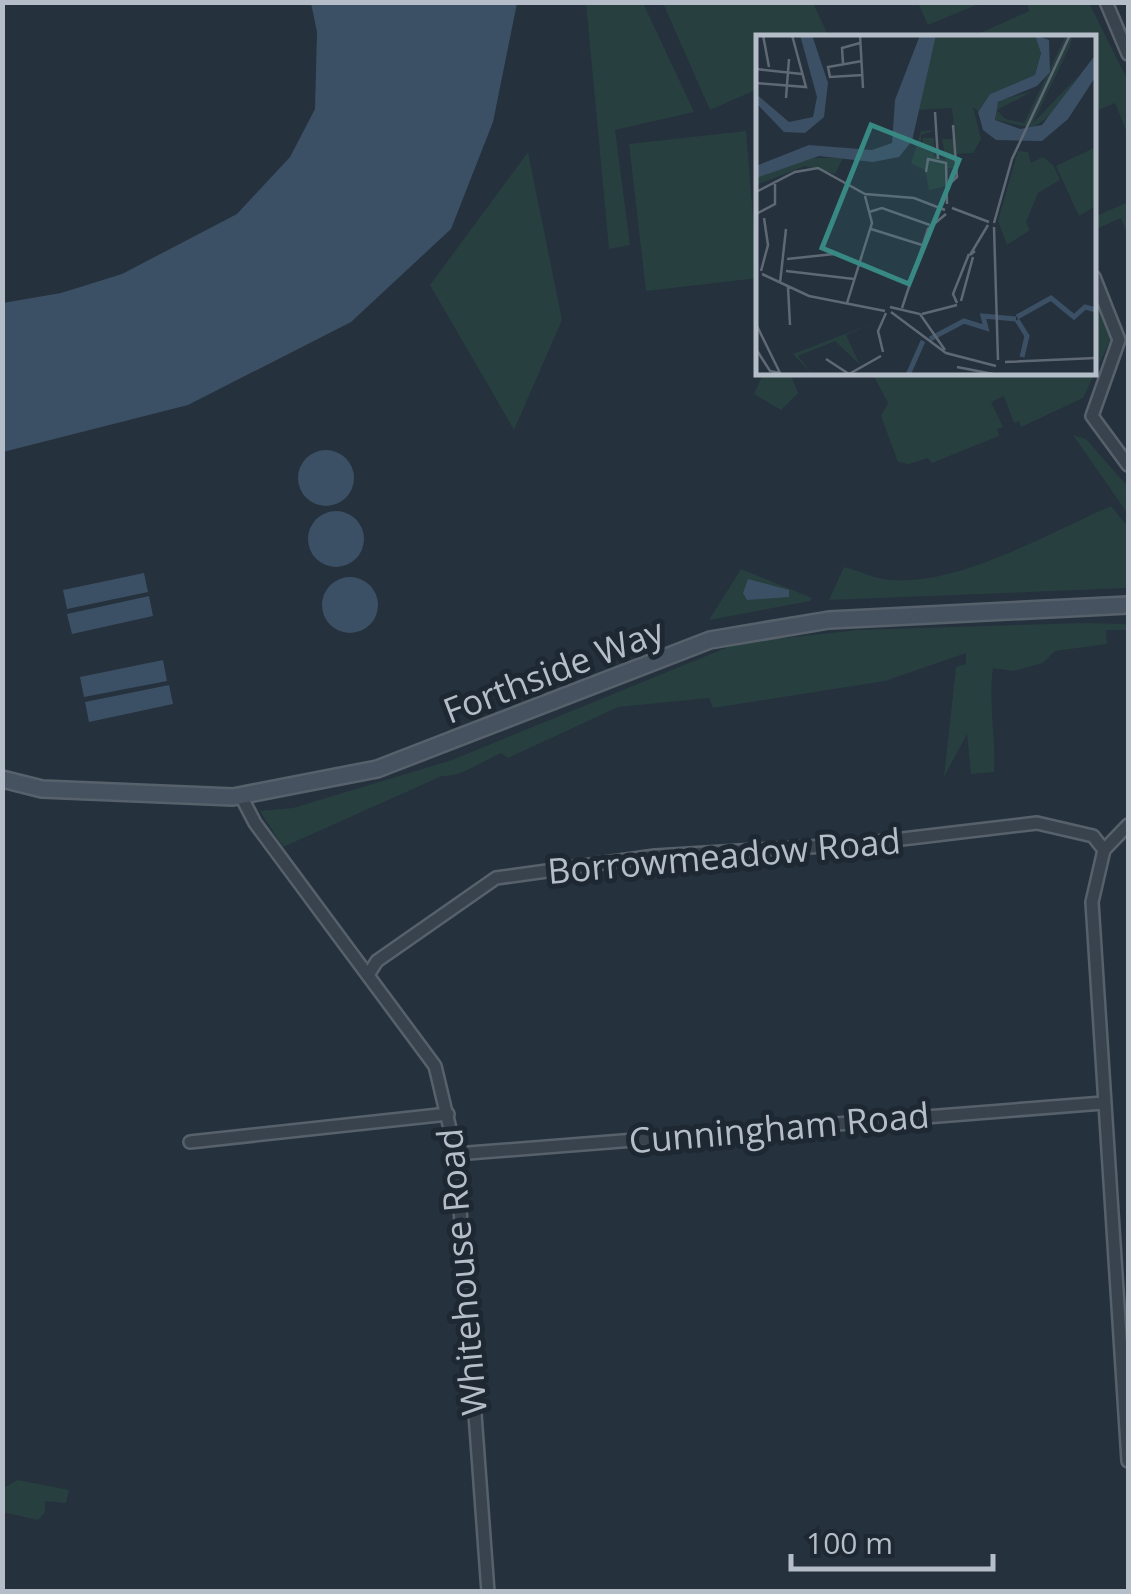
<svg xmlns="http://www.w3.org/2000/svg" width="1131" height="1594" viewBox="0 0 1131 1594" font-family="'Open Sans',sans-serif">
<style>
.green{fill:#283f3f}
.water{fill:#3c5065}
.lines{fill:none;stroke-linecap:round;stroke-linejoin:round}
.street-casing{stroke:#57616b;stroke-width:16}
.secondary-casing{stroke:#57616b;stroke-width:20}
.street{stroke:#39434d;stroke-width:11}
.secondary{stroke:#475260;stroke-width:15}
.labels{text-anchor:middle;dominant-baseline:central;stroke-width:10;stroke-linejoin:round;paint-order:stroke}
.street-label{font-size:35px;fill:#b5bec8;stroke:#1e2832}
.inset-river{fill:none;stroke:#3c5065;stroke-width:5}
.inset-road{fill:none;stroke:#5f6975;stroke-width:2.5}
.view{fill:#388884;fill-opacity:0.15;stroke:#388884;stroke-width:5}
.inset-edge{fill:none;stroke:#b5bec8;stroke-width:5}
</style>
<rect width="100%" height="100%" fill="#25313d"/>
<g class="green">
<path d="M586,3h57l51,109 -79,18 15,115 -21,4z"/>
<path d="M663,3h150l16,34 -71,1v51l-48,21z"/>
<path d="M918,3h63l-53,22z"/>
<path d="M1027,3h62l39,78v54l-13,-32 -21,9v-74l-123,-1 58,-26z"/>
<path d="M746,131l12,147 -112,13 -17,-147z"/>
<path d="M528,152l34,168 -48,110 -84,-145z"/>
<path d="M1128,202v34l-7,-18 -27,12v-13z"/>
<path d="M1094,287l17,52 -28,59 -62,29 -2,-6 -5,2 -10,-27 -13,6 12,25 -6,2 2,7 -67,27 -4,-5 -19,6 -11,-2 -17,-46 7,-13 -16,-30 222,-1z"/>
<path d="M764,372l26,1 8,20 -17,17 -27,-16z"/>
<path d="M1073,435l13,4 42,48v27z"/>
<path d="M1111,506l17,21v61l-299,12 15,-33c15,4 31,12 46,13 68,6 159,-47 221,-74z"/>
<path d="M741,569l71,29 -2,3 -101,19z"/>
<path d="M1084,623l44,1v6h-22l1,14 -52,7 -12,12 -30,8 -20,-3c-5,35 3,69 1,104l-23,2 -4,-40 -23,43 12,-110 10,-3v-11l-81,28 -172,27 -4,-10 -91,9 -110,51 -7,-5c-19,8 -39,24 -59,23l-159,71 -23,-36 33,-3 159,-48 286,-117 120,-13z"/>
<path d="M18,1480l51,10 -3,13 -21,-2v11l-7,8 -35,-8v-24z"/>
</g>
<g class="water">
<path d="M311,3h206l-24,119 -42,107 -100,93 -163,83 -185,47v-149l58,-10 61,-19 115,-60 53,-57 25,-48 2,-77z"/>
<circle cx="326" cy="478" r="28"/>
<circle cx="336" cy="539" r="28"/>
<path d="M144,573l4,19 -81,17 -4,-19z"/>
<circle cx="350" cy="605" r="28"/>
<path d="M748,579l41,11v7l-42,3 -4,-7z"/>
<path d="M149,596l4,20 -81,18 -5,-20z"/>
<path d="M163,660l4,21 -83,16 -4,-20z"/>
<path d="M169,685l4,19 -84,18 -4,-20z"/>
</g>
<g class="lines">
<defs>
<g id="street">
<path d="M1106,2l22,52"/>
<path d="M1094,277l25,63 -27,76 36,49"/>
<path d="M241,796l14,27 180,243 21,88 32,438"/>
<path d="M1128,825l-24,25 -12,52 36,559"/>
<path d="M368,975l9,-14 119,-83 159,-22 205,-12 177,-21 56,13 11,14"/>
<path d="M190,1142l258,-28"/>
<path d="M456,1154l647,-51"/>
</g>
<path id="secondary" d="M2,779l40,10 191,8 144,-28 333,-129 119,-20 299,-15"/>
</defs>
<use href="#street" class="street-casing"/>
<use href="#secondary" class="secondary-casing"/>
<use href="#street" class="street"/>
<use href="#secondary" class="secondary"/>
</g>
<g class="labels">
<g class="street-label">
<text transform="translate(553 670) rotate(-21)">Forthside Way</text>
<text transform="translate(724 855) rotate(-5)">Borrowmeadow Road</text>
<text transform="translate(779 1127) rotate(-5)">Cunningham Road</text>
<text transform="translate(461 1272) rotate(-95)">Whitehouse Road</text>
</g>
</g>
<g transform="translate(756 35)">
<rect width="340" height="340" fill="#25313d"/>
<path d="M180,0h99l6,17 -6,23 -45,19 -12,17 -5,-4 8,32 -8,14 -17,1 -4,-46 -35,2zM310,0h7l-3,11 -37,77 45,-47 -25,38 -21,14 -36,-8 -1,-13 6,-7 32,-9 -36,19 8,9 19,4zM180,95l-15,5v13l2,-10h11v18l12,5 -4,-22h11l4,37 -6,6 3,-14h-6l-1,18 -18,4 -4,-20 -14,-7 10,-32zM340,112v59l-17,10 -23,-50zM262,116l10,1 3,11 12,-6 10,8 7,15 -22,13 -12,29 4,8 -23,15 -9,-24zM55,123h32l-8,16 -30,-8 -49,19v-7zM123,286l-33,14 14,30 -25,-24 -37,15 15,19 -20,-21z" fill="#283f3f"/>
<path d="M44,0h12l16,48 -4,34 -19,16 -21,-1 -28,-29v-9l33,28 24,-5 4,-20zM164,0h16l-24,106 -13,16 -26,5 -54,-6 -63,22v-12l53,-21 63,5 20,-7 3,-43zM279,0l14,5 1,32 -13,14 -39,16 -3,18 25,9 22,-4 54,-71v22l-28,43 -26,22 -46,-1 -13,-10 -5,-18 12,-18 45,-19 6,-22z" fill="#3c5065"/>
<path class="inset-river" d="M261,282l34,-19 23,19 11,-10 11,3M261,285l10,16 -5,21M174,304l34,-18 22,7 -3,-12 33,3M152,340l15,-34"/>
<path class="inset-road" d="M7,0l6,32M104,0l3,53M106,26l-34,6 2,10 33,-2M87,28l-1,-15 18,-5M0,34l46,5M0,48l50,4 -14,-52M30,63l3,-39M179,77l3,47M170,137l2,-13 18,4 1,41M191,151l10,-9 -4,-52M0,157l39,-20 23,-4 47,26 49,4 31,12M196,173l37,14M113,177l13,-4 48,17M0,179l19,-10v-20M238,188l18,-64 58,-124M238,192l4,133M115,194l51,16M219,216l-5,4 18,-30M31,224l47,-5M5,236l7,-26 -4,-27M30,236l68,8M6,239l47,22 76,15M24,248l6,-54M32,252l2,38M205,266l12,-44M91,268l25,-80 -7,-27M201,268l-4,-9 16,-40M134,272l30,7 25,36M146,273l26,-79 18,-15M135,277l55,41 50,13M166,279l35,-9M0,289l25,51M0,314l14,22 10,2M127,317l-5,-21 8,-18M70,324l23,15 32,-18M249,327l91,-4M201,332l36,7"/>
<path class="view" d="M115,90l88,35 -50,124 -87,-36z"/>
<rect width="340" height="340" class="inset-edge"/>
</g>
<rect width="1131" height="1594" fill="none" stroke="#b5bec8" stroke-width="10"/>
<path d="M791 1554v15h202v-15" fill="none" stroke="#b5bec8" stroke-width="5"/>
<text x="806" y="1554" font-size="30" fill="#b5bec8" stroke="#1e2832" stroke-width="8" paint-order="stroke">100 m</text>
</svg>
